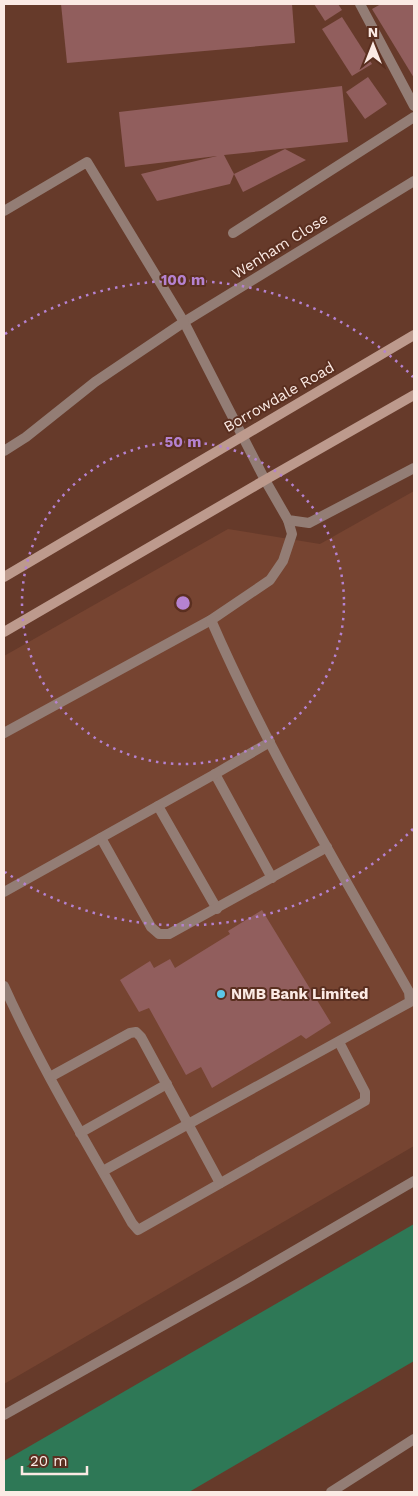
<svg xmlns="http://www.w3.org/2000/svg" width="418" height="1496" viewBox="0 0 418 1496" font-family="'Work Sans',sans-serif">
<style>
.built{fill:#764431}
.green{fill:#2e7856}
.building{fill:#915e5d}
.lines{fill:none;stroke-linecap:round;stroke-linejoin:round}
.service{stroke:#937d75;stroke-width:10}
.minor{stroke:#937d75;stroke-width:10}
.secondary{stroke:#bd9a8d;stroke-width:10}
.ring{fill:none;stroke:#b582d0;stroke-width:2.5;stroke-dasharray:2.5 5}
.poi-dot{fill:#5cc7e8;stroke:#5a2f20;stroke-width:2}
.labels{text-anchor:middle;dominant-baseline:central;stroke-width:4;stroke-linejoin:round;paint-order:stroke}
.street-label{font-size:15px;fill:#fbeae4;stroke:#5a2f20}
.poi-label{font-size:15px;font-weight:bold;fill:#fbeae4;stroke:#5a2f20;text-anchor:start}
.centre{fill:#b582d0;stroke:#5a2f20;stroke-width:2.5}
.ring-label{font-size:15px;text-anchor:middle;font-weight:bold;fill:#b582d0;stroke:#5a2f20;stroke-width:4;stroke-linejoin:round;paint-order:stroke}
</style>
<rect width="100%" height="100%" fill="#663a2a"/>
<path class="built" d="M414,491v655l-410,238v-728l224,-127 92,15z"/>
<path class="green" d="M414,1224v137l-225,131h-185v-31z"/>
<g class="building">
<path d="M61,4h231l3,39 -228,20z"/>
<path d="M314,4h24l4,6 -17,11z"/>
<path d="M381,4h33v74l-42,-69z"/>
<path d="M342,17l30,47 -20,12 -30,-47z"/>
<path d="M368,77l19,27 -22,15 -19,-27z"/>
<path d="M342,86l6,56 -124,13 10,19 -4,10 -73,17 -16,-27 76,-18 -92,11 -6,-55z"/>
<path d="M285,149l21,11 -63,32 -9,-18z"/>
<path d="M262,910l69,113 -25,16 -5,-4 -89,53 -11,-21 -15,8 -37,-67 -10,4 -19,-32 30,-19 4,7 16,-9 5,9 55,-34 -2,-3z"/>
</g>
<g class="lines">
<g class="service">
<path d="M360,4l54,102"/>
<path d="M4,211l83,-49 97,160"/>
<path d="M233,233l181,-116"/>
<path d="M4,733l207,-113 59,-40 13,-19 9,-27 -4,-14"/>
<path d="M215,774l57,104"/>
<path d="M158,806l59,103"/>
<path d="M101,838l50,89 8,7h10l158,-87"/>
<path d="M4,892l211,-118 55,-32"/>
<path d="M4,986c37,82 84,159 128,237l6,7 227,-129v-9l-26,-50"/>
<path d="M50,1077l80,-44 6,-1 5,5 79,146"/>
<path d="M80,1133l87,-49"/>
<path d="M103,1171l307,-169 -1,-10c-69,-122 -142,-243 -198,-372"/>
<path d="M4,1415l235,-132 175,-102"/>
<path d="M331,1492l83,-53"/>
</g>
<g class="minor">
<path d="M414,181l-230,141 81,158 23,40 21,3 105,-55"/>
<path d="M4,451l22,-14 69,-55 89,-60"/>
</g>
<g class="secondary">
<path d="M4,577l410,-242"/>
<path d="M4,632l261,-152 149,-85"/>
</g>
</g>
<g class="ring">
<circle cx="183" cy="603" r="161"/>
<path d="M413 829A323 323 0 0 1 5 872M5 334A323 323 0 0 1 413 377"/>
</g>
<circle class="poi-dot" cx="221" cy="994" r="5"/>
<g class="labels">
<g class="street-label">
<text transform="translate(280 246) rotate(-32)">Wenham Close</text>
<text transform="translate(279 397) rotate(-30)">Borrowdale Road</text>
</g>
<g class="poi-label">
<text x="231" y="994">NMB Bank Limited</text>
</g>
</g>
<circle cx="183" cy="603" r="8" class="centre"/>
<g class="ring-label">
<text x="183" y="285">100 m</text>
<text x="183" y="447">50 m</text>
</g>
<rect width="418" height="1496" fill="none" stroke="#fbeae4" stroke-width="10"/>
<g transform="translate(373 45)" stroke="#5a2f20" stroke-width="4" paint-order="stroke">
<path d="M0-4L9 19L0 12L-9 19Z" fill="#fbeae4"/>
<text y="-8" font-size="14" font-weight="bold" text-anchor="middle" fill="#fbeae4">N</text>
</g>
<path d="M22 1466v8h65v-8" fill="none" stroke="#fbeae4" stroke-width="2.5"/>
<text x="30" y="1466" font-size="15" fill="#fbeae4" stroke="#5a2f20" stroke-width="4" paint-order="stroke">20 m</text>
</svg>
